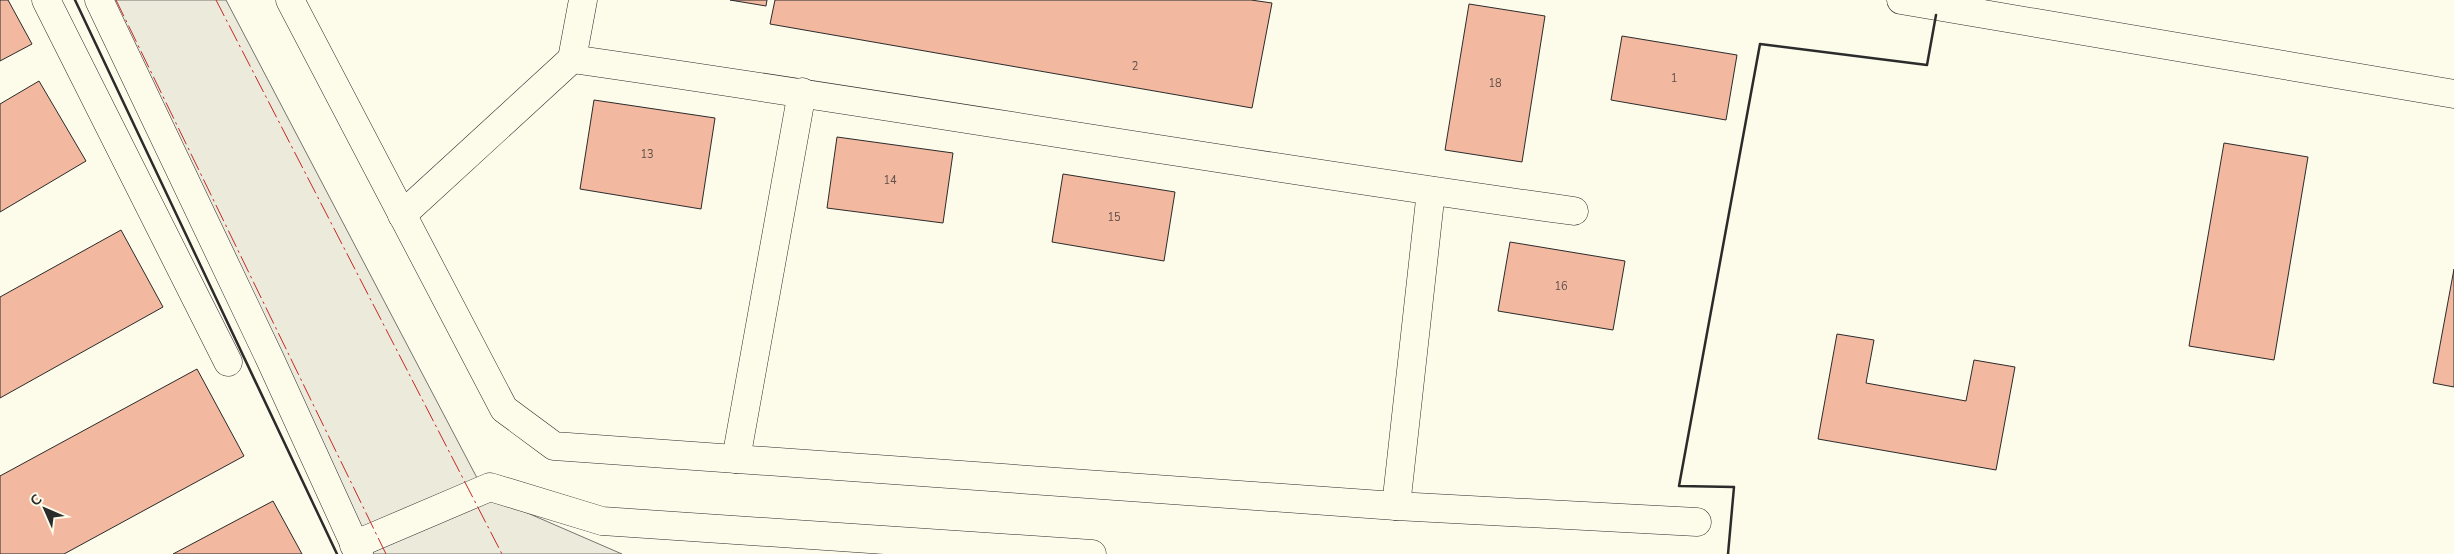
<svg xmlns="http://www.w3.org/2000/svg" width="2454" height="554" viewBox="0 0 2454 554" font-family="'Nunito Sans',sans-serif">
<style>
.green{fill:#ecebdb;stroke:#74746e}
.building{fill:#f2b8a0;stroke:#2b2b2b}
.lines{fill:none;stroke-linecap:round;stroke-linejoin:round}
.minor-casing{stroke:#2b2b2b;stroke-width:29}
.minor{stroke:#fdfbea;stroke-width:28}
.wall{stroke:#2b2b2b;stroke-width:2.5}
.power{stroke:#c62828;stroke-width:1;stroke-dasharray:18 4 2.5 4;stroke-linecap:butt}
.labels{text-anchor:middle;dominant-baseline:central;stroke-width:4;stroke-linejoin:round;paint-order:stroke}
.number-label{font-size:11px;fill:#5d4e48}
</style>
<rect width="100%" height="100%" fill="#fdfbea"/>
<path class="green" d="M99,0h127l260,495 136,59h-263z"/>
<g class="building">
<path d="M0,0h8l24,44 -32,17z"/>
<path d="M730,0h37l-1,6z"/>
<path d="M775,0h476l21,3 -20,105 -482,-84z"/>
<path d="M1469,4l76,12 -23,146 -77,-12z"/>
<path d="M1622,36l115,19 -11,65 -115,-20z"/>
<path d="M39,81l47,80 -86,51v-108z"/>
<path d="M594,100l121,18 -14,91 -121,-20z"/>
<path d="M837,137l116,16 -10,70 -116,-15z"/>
<path d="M2224,143l84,14 -34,203 -85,-14z"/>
<path d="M1063,174l112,18 -11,69 -112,-19z"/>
<path d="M121,230l42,77 -163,91v-101z"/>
<path d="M1510,242l115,19 -12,69 -115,-19z"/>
<path d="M2454,269v118l-21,-4z"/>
<path d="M1837,334l37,6 -8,43 100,18 8,-41 41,7 -19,103 -178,-31z"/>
<path d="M197,369l47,87 -180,98h-64v-78z"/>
<path d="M273,501l29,53h-129z"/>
</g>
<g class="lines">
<defs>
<g id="minor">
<path d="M46,0l182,362"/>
<path d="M99,0l171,359 89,195"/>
<path d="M290,0l214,409 50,37 842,60 301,16"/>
<path d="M583,0l-11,59c335,48 668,106 1002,152"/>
<path d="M1901,0l553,94"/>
<path d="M402,215l170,-156"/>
<path d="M736,459l66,-367"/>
<path d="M1396,506l35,-315"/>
<path d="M354,545l136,-58 112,34 490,33"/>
</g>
</defs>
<use href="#minor" class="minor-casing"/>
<use href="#minor" class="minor"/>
<g class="wall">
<path d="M75,0l262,554"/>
<path d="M1728,554l6,-67 -55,-1 81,-442 167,21 9,-50"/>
</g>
<g class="power">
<path d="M116,0l270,554"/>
<path d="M216,0l286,554"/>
</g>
</g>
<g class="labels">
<g class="number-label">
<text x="1135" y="66">2</text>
<text x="1674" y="78">1</text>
<text x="1495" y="83">18</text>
<text x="647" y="154">13</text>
<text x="890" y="180">14</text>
<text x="1114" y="217">15</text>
<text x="1561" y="286">16</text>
</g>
</g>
<g transform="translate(45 509) rotate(315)" stroke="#fdfbea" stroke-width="4" paint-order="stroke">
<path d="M0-4L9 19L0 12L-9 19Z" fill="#2b2b2b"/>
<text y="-8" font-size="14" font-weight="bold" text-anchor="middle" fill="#2b2b2b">С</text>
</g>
</svg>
